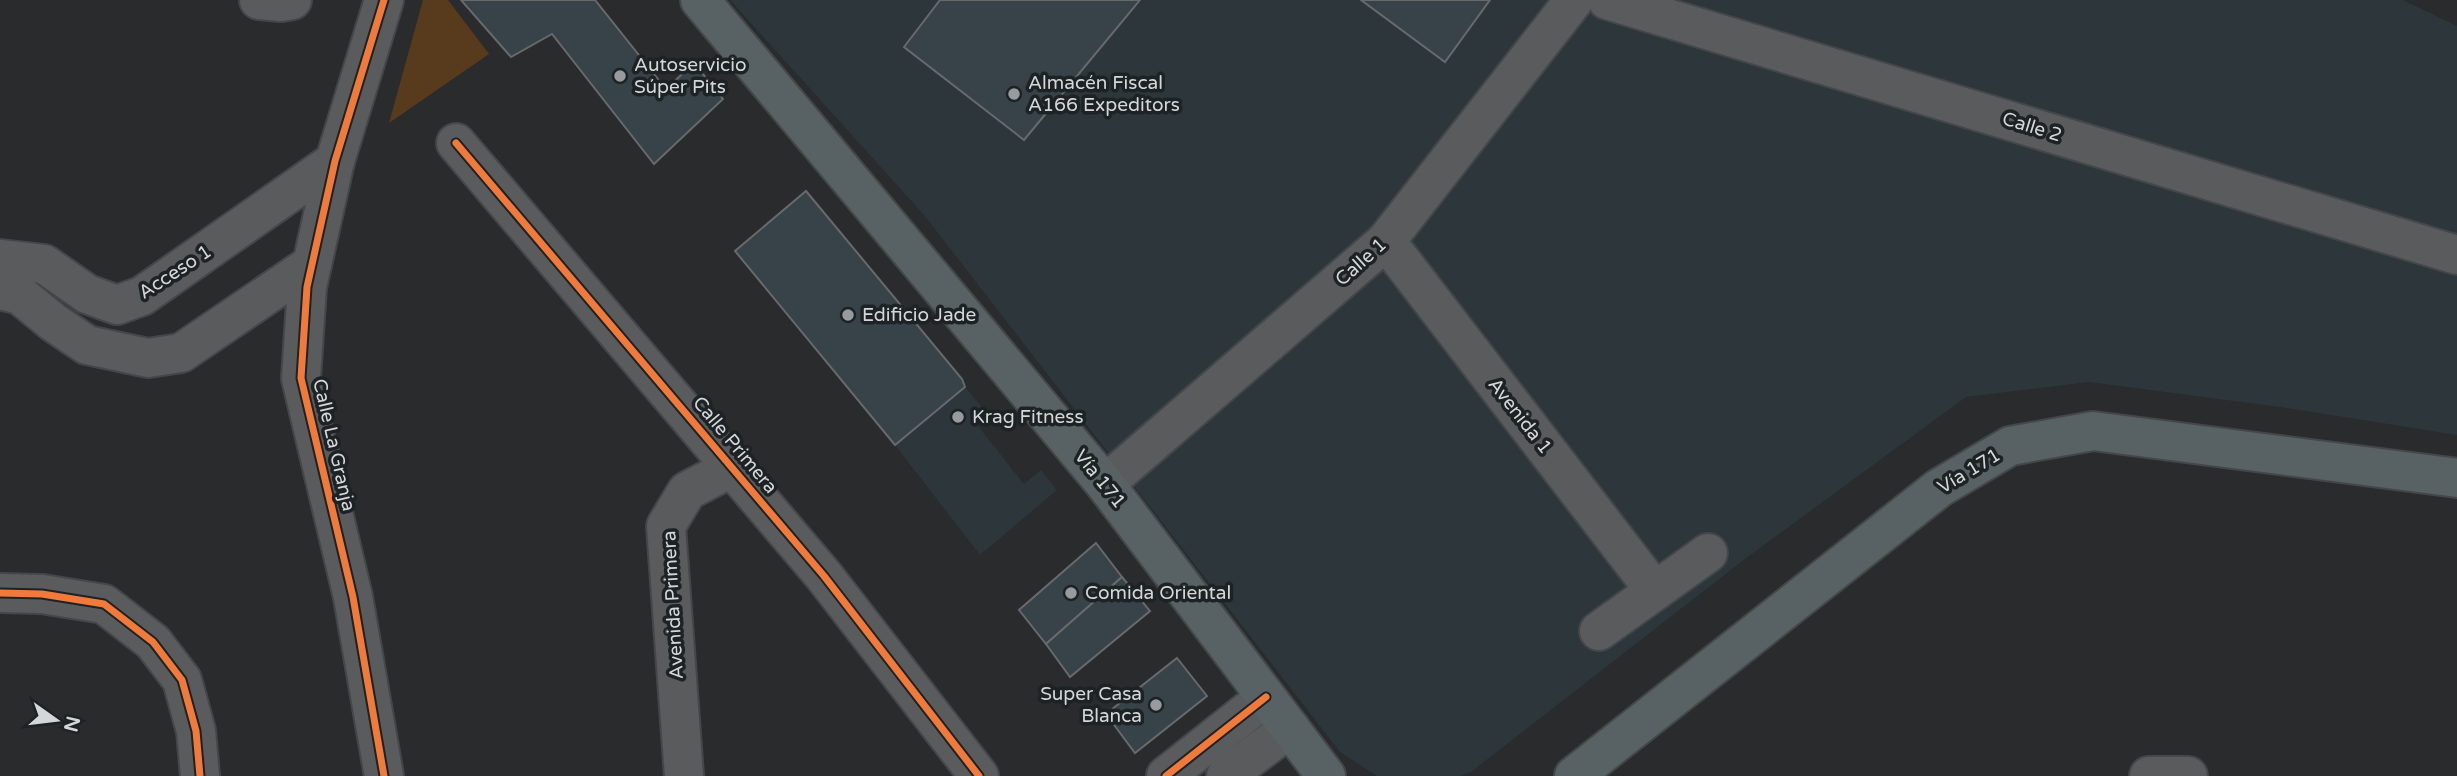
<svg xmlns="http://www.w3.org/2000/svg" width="2457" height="776" viewBox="0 0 2457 776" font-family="'Varela Round',sans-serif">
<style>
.built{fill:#2c363b}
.green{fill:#583b1d}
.building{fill:#374349;stroke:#67696b;stroke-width:2}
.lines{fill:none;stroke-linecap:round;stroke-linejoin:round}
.minor-casing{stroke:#444749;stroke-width:42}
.major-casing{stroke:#444749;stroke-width:42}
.minor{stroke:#595b5c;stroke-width:38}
.major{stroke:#586164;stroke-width:38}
.cycleway-casing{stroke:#1d2225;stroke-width:11}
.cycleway{stroke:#f17a3a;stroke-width:7}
.poi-dot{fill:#989b9d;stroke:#1d2225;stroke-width:2.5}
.labels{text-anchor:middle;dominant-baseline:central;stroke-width:7;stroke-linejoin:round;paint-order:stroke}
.poi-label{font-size:19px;fill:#d4d7d9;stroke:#1d2225;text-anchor:start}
.street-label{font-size:19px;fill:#d4d7d9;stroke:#1d2225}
</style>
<rect width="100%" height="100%" fill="#292b2d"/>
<g class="built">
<path d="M730,0h410l-13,17 15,-17h1261l54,26v409l-170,-27 -198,-26 -123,15 -221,162 -274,213 -11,4h-83l-37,-24 -416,-537z"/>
<path d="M965,387l17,20 -11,10 53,67 17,-14 16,20 -77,65 -85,-110z"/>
</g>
<path class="green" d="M423,0h25l41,54 -100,69z"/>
<g class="building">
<path d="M461,0h134l71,89 28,-26 29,36 -69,65 -102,-130 -41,23z"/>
<path d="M940,0h200l-116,140 -120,-93z"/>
<path d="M1361,0h129l-45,62z"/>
<path d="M806,191l156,188 3,8 -70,58 -160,-194z"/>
<path d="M1096,543l26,34 -76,67 -27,-34z"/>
<path d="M1122,577l28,34 -80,66 -24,-33z"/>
<path d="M1177,658l30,38 -72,57 -29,-39z"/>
</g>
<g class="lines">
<defs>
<g id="minor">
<path d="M259,0l22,2 11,-2"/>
<path d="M384,0l-49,161 -28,126 -6,91 52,219 31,179"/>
<path d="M1607,0l850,255"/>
<path d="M456,143l368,433 155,200"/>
<path d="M1386,241l269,350"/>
<path d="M0,259l44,5 43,30 30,11 25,-9 193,-135"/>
<path d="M0,290l20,5 33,27 34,23 61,13 33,-5 131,-89"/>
<path d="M1105,484l281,-243 188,-241"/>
<path d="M0,593l42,1 62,10 49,38 29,38 14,51 4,45"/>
<path d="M1599,631l109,-78"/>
<path d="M684,776l-18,-250 21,-35 46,-24"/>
<path d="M1166,776l100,-79"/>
<path d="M1226,776l64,-48"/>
<path d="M2149,776h39"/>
</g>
<g id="major">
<path d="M700,0l405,484 221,292"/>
<path d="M1574,776l365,-288 71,-42 83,-15 364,47"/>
</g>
</defs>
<use href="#minor" class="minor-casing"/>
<use href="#major" class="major-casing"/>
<use href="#minor" class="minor"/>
<use href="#major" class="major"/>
<defs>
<g id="cycleway">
<path d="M384,0l-49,161 -28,126 -6,91 52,219 31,179"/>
<path d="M456,143l368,433 155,200"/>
<path d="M0,593l42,1 62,10 49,38 29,38 14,51 4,45"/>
<path d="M1166,776l100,-79"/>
</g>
</defs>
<use href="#cycleway" class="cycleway-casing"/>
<use href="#cycleway" class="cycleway"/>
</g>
<g class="poi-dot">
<circle cx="620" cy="76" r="7"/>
<circle cx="1014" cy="94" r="7"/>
<circle cx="848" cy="315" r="7"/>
<circle cx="958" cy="417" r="7"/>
<circle cx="1071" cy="593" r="7"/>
<circle cx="1156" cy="705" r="7"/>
</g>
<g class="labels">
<g class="poi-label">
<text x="634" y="65">Autoservicio<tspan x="634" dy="22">Súper Pits</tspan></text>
<text x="1028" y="83">Almacén Fiscal<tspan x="1028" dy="22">A166 Expeditors</tspan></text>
<text x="862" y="315">Edificio Jade</text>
<text x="972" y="417">Krag Fitness</text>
<text x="1085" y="593">Comida Oriental</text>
<text x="1142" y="694" text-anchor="end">Super Casa<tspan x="1142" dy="22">Blanca</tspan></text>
</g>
<g class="street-label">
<text transform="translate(2032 127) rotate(17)">Calle 2</text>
<text transform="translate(1361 262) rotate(-42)">Calle 1</text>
<text transform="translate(175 272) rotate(-33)">Acceso 1</text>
<text transform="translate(1520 416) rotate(52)">Avenida 1</text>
<text transform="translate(334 445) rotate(77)">Calle La Granja</text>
<text transform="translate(735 445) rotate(50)">Calle Primera</text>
<text transform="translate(1969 471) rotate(-31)">Vía 171</text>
<text transform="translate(1100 479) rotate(51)">Vía 171</text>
<text transform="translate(673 605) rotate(-93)">Avenida Primera</text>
</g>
</g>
<g transform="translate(56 720) rotate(104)" stroke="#1d2225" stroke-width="5" paint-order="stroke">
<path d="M0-5L12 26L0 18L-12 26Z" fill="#d4d7d9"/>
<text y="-10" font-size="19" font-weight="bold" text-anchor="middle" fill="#d4d7d9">N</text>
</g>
</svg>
